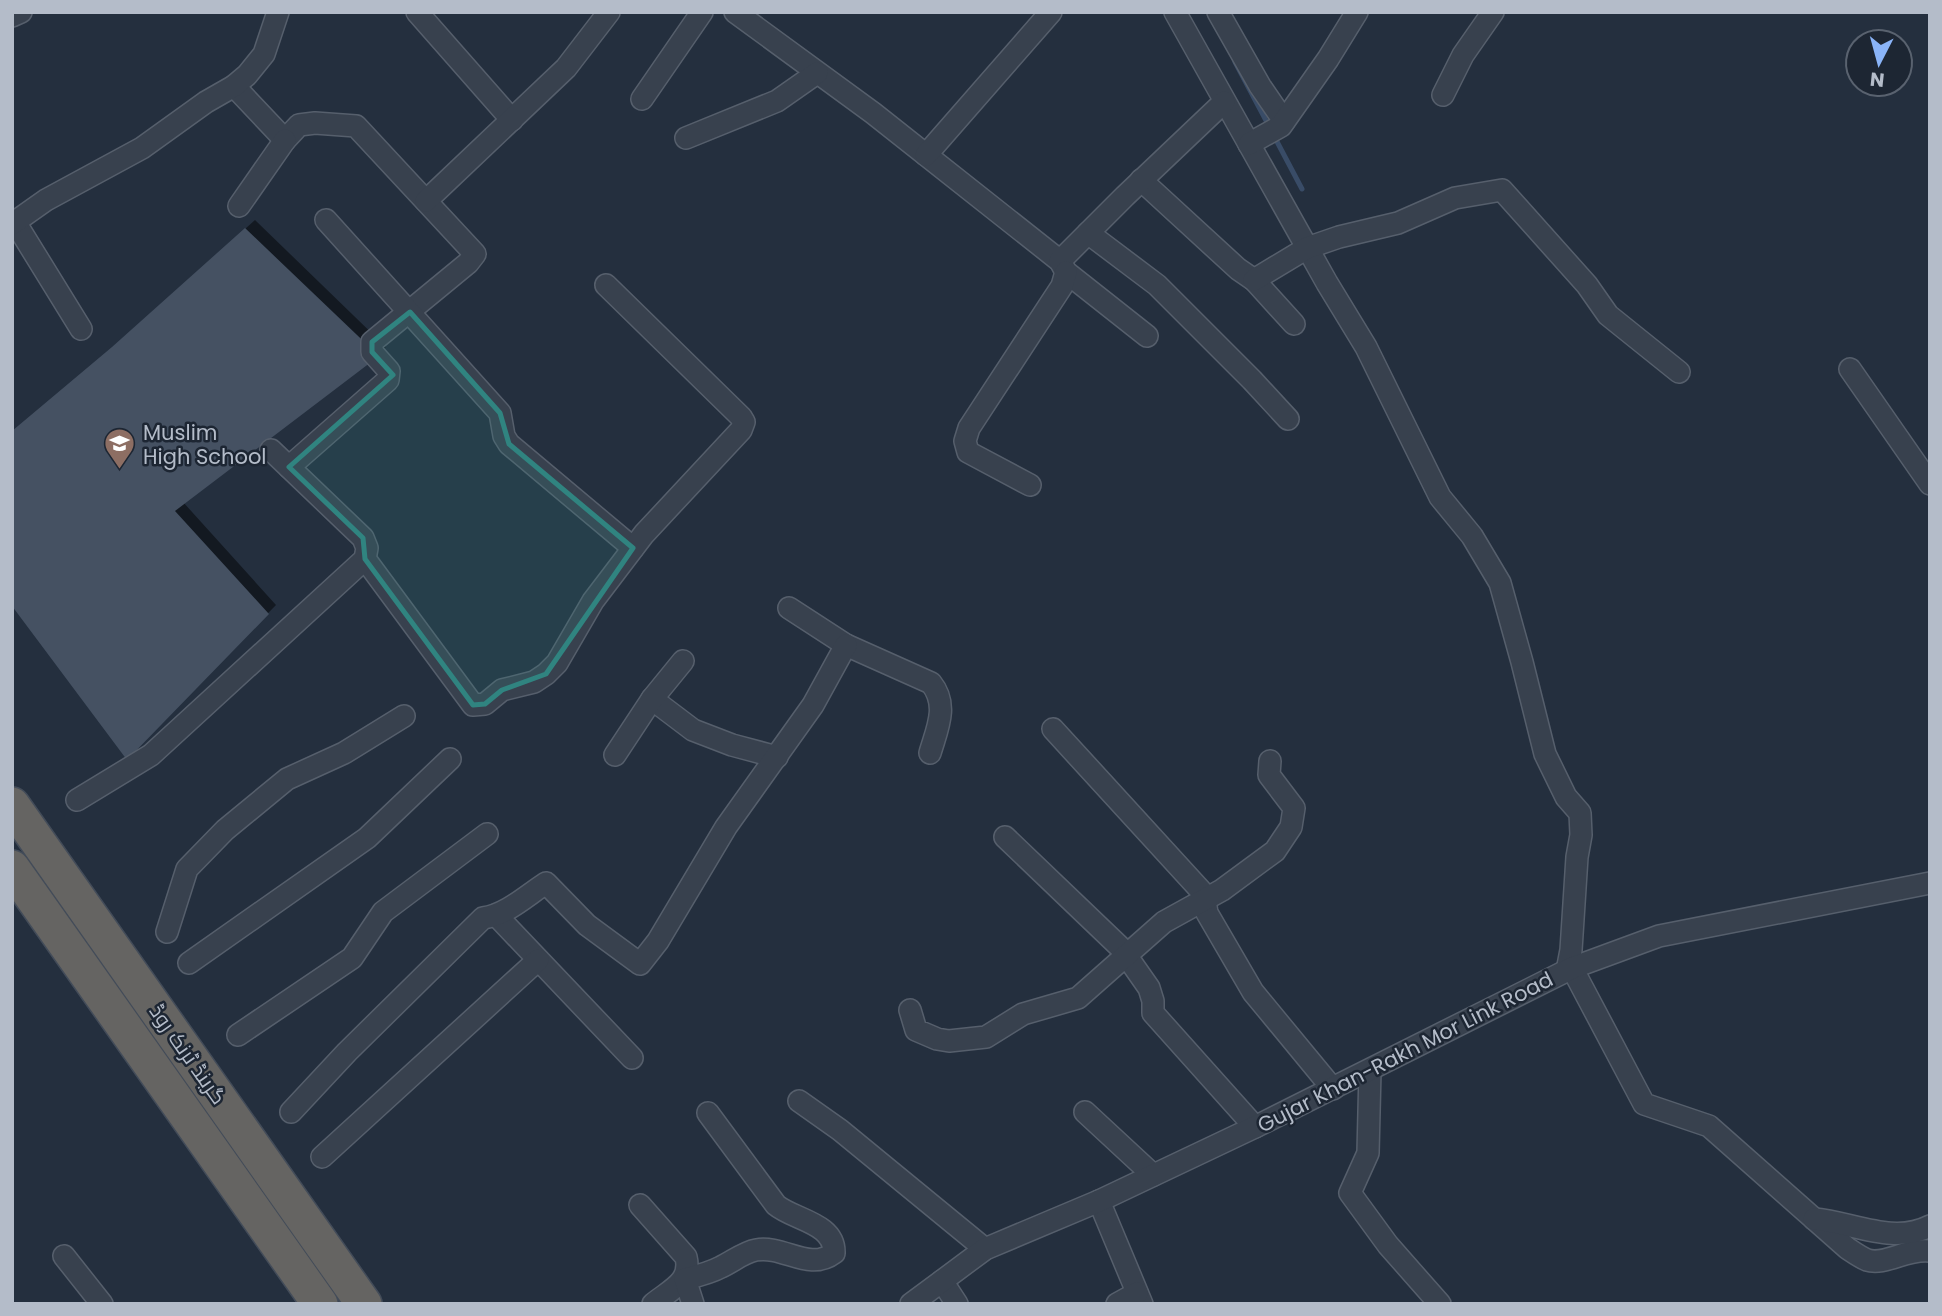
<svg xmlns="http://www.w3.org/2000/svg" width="1942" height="1316" viewBox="0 0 1942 1316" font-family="Poppins,Cairo,sans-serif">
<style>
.shadow{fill:#0007}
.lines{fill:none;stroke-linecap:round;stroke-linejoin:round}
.stream{stroke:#394c67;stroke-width:5}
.building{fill:#455162}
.minor-casing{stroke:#565f6c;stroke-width:24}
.trunk-casing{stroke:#434c59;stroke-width:38}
.minor{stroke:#38414e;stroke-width:21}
.trunk{stroke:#656462;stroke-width:35}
.marked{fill:#308480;fill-opacity:0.2;stroke:#308480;stroke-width:5;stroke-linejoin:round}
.labels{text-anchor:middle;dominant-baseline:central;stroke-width:5;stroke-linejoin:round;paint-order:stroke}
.poi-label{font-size:21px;fill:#b4bcc9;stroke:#1d2633;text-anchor:start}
.street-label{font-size:21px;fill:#b4bcc9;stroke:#1d2633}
</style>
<rect width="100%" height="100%" fill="#242f3e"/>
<path class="shadow" d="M255,220l131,127 -203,155 93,103 -148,152 -5,-418z"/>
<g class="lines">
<g class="stream">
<path d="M1235,62l35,66"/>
<path d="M1274,136l28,53"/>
</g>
</g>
<path class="building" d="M245,228l134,128 -204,155 94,103 -142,146 -115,-154v-175l100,-84z"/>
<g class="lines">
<defs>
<g id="minor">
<path d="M417,12l95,108"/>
<path d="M735,12l138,101 187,148 6,11 81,64"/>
<path d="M1175,12l152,271 39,64 74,150 32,39 28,47 22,79 23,92 21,43 14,16 1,22 -4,22 -6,93 -4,21"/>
<path d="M1218,12l42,74 24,35"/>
<path d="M12,16l9,-4"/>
<path d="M234,86l51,54 14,-15 16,-2 41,3 119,128 -7,9 -96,79v10l17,19 -1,9 -99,87"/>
<path d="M1443,95l20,-40 30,-43"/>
<path d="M642,99l60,-87"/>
<path d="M686,138l91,-37 40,-28"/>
<path d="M1249,144l32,-18 47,-67 29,-47"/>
<path d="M926,155l125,-143"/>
<path d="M1141,180l97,89 16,11 40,44"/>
<path d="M426,201l140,-133 43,-56"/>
<path d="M239,206l46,-66"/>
<path d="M326,220l174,193 4,23 5,8 124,104"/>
<path d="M15,222l66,107"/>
<path d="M12,224l34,-24 96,-52 64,-46 28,-16 13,-11 17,-21 14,-42"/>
<path d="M1088,233l69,52 95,95 36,39"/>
<path d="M1060,261l65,-65 99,-94"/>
<path d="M1254,280l53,-32 32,-11 59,-14 57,-25 47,-8 85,95 21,30 71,57"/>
<path d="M1850,369l80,115"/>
<path d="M1030,485l-62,-33 -3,-11 4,-13 93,-142 4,-14"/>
<path d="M365,559l108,146 12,-1 17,-14 32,-8 12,-8 11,-11 36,-62 51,-67 97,-104 3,-8 -3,-5 -135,-132"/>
<path d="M789,608l57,37 85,38c18,22 6,46 -1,70"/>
<path d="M652,699l41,31 39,15 45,12"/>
<path d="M1053,729l151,165 3,19 46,79 80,97"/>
<path d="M615,755l37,-56 31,-38"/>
<path d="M77,800l74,-45 214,-196 2,-11 -4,-10 -92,-88"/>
<path d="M1005,837l116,111 28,40 4,13v12l102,114"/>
<path d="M496,915l136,143"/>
<path d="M167,932l20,-63 38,-39 62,-51 57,-26 60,-37"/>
<path d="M189,963l178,-125 83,-79"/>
<path d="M1572,968l72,136 65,22 138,122c6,4 13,9 20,12 18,6 40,-12 63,-9"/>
<path d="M910,1010l6,20 21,9 12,2 37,-4 37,-23 55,-16 86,-76 58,-32 53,-39 16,-24 3,-19 -25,-33 1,-14"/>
<path d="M238,1035l114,-77 31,-46 104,-78"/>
<path d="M1370,1071l-2,82 -18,40 38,52 52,59"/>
<path d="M799,1101l41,29 145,119"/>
<path d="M291,1112l56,-60 136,-134c23,-3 43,-22 63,-35l41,42 53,39 18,-23 68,-114 87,-122 33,-60"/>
<path d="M1085,1112l68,63"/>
<path d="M322,1157l216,-197"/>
<path d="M1099,1201l43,103"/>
<path d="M640,1205l46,52c6,25 -16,33 -33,47"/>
<path d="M1814,1219c38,3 79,26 116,7"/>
<path d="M64,1256l38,48"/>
<path d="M942,1281l15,23"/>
<path d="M693,1304l-8,-25c12,-3 25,-6 36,-12 11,-5 23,-15 35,-17 28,-5 53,22 78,3 1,-30 -40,-33 -58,-48l-68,-92"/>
<path d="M911,1304l74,-55 114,-48 156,-74 317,-159 87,-32 271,-53"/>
<path d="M1117,1304l20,-11"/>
</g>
<g id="trunk">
<path d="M12,805l352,499"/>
<path d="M12,868l308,436"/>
</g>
</defs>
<use href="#minor" class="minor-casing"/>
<use href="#trunk" class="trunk-casing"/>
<use href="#minor" class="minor"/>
<use href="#trunk" class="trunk"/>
</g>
<path class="marked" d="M410,312l90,101 9,31 124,104 -87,126 -44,16 -17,14 -12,1 -108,-146 -2,-21 -74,-71 104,-92 -21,-23v-10z"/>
<defs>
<symbol id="school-pin" viewBox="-11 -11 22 30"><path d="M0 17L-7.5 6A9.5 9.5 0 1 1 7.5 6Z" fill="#8d6e63" stroke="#1d2633"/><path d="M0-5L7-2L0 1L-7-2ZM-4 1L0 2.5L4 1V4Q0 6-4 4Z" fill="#fff"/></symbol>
</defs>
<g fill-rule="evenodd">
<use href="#school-pin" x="102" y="426" width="35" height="47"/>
</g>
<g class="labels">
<g class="poi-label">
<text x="143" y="432">Muslim<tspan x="143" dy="24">High School</tspan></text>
</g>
<g class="street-label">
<text transform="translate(1405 1052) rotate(-27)">Gujar Khan-Rakh Mor Link Road</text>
<text transform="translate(188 1054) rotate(55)">گرینڈ ٹرنک روڈ</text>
</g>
</g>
<rect width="1942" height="1316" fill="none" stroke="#b4bcc9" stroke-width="28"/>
<g transform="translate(1879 63) rotate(186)"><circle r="33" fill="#1d2633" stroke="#59626f" stroke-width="2"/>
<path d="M0-5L12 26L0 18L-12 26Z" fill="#8ab4f8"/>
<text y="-10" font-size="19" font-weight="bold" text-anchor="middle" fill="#b4bcc9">N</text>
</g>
</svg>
